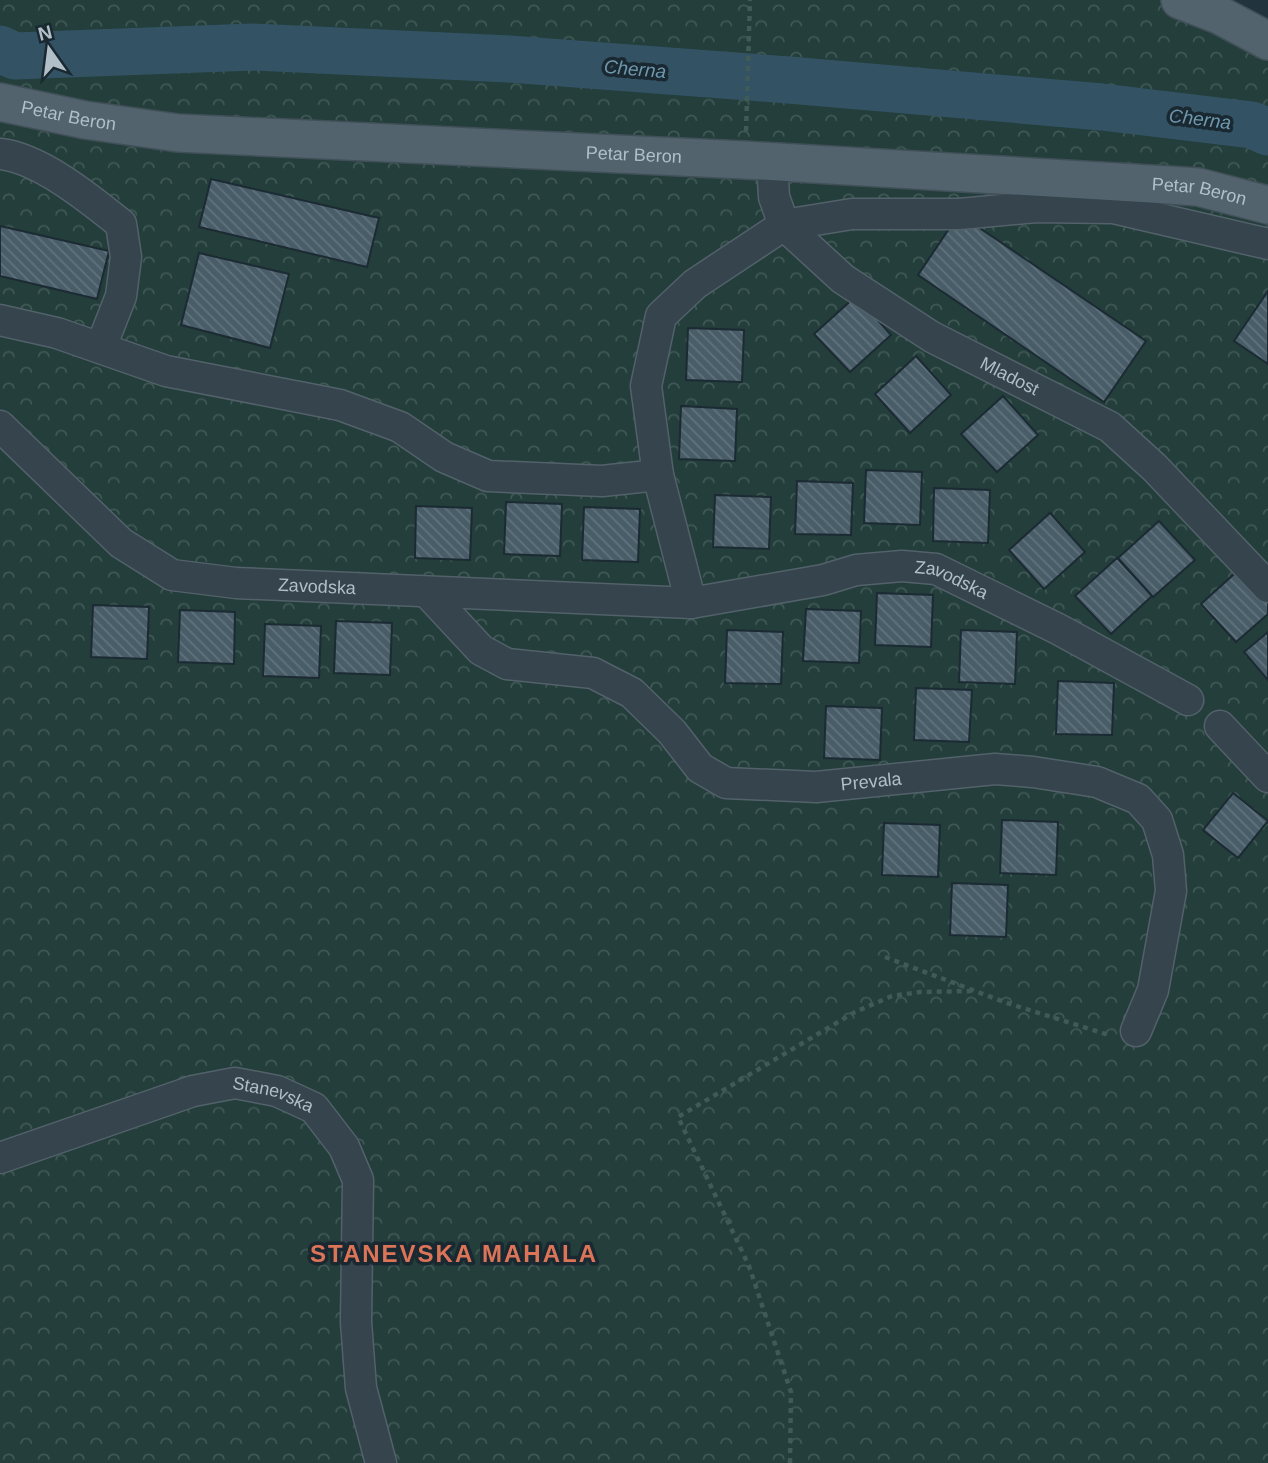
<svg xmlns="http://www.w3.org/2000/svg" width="1268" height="1463" viewBox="0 0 1268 1463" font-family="Arial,sans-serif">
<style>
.forest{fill:url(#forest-crowns)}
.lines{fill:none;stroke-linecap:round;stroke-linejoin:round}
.river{stroke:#335365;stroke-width:47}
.building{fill:url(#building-back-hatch);stroke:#1c2b33;stroke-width:2}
.minor-casing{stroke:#53626a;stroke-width:33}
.major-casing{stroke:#415058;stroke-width:40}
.path{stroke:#405a57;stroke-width:4.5;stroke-dasharray:5 5;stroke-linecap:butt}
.minor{stroke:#35444d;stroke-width:30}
.major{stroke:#52636d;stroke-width:37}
.labels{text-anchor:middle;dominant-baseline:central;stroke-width:7;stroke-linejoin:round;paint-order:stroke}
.street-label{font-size:18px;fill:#b0bfc8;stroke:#1a2931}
.water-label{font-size:19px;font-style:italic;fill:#6e97ae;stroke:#1a2931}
.district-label{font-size:24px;font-weight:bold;letter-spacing:2px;fill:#dc7458;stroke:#1a2931}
</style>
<defs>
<pattern id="forest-crowns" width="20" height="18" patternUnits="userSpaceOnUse" patternTransform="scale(1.75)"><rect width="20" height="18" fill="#233e3b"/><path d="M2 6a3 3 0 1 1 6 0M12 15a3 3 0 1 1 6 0" fill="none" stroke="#405856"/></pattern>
<pattern id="building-back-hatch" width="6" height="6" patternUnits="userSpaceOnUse" patternTransform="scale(1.75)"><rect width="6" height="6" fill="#495d68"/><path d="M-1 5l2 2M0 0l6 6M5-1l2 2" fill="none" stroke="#61727c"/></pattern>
</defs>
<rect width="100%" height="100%" fill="#21333d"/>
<path class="forest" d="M0,0h1220l48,18v1445h-1268z"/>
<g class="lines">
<path class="river" d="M0,49l15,7 238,-9 256,12 280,21 313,27 150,18 16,7"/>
</g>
<g class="building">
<path d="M211,179l168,39 -12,49 -168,-40z"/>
<path d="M959,214l187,127 -42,61 -186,-127z"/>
<path d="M0,226l109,25 -12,48 -97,-23z"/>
<path d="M199,253l90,21 -19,74 -89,-23z"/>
<path d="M1268,291v73l-34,-23z"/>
<path d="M856,296l35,39 -41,37 -36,-38z"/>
<path d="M688,328l56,2 -2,52 -56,-2z"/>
<path d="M916,356l35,39 -41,38 -35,-39z"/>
<path d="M1003,396l35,39 -41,37 -36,-38z"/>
<path d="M681,406l56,3 -2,52 -56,-2z"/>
<path d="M866,470l56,2 -2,53 -56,-2z"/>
<path d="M797,481l56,2 -2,52 -56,-1z"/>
<path d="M934,488l56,2 -2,53 -55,-2z"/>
<path d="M715,495l56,2 -2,52 -56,-2z"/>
<path d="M506,502l56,2 -2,52 -56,-2z"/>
<path d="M416,506l56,2 -2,52 -55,-2z"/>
<path d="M584,507l56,2 -2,53 -56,-2z"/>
<path d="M1050,513l35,39 -41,37 -35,-39z"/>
<path d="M1159,521l36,39 -42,37 -35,-39z"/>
<path d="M1117,558l35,38 -41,38 -36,-38z"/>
<path d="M1243,566l25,28v20l-32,28 -35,-38z"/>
<path d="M877,593l56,2 -2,52 -56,-2z"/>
<path d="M93,605l56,2 -2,52 -56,-2z"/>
<path d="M806,609l55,2 -2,52 -56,-2z"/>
<path d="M180,610l55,2 -1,52 -56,-2z"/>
<path d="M336,621l56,2 -2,52 -56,-2z"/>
<path d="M265,624l56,2 -2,52 -56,-2z"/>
<path d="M727,630l56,2 -2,52 -56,-1z"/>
<path d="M961,630l56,2 -2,52 -56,-2z"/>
<path d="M1268,632v48l-24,-28z"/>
<path d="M1058,681l56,2 -2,52 -56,-1z"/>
<path d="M916,688l56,2 -3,52 -55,-2z"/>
<path d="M826,706l56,2 -2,52 -56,-2z"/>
<path d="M1233,793l35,28 -30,37 -35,-28z"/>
<path d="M1002,820l56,2 -2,53 -56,-2z"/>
<path d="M884,823l56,2 -2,52 -56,-2z"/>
<path d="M952,883l56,2 -2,52 -56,-2z"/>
</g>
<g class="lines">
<defs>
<g id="minor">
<path d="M0,154c40,4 91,46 121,70l5,33 -5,39 -20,51"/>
<path id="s1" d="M772,162l2,35 10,28 59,54 89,58 178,90 45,41 113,119"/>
<path d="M0,320l57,13 109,38 174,34 60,22 44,30 44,19 114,5 56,-6"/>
<path id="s2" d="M0,426l121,117 51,32 64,8 455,20 132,-23 33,-10 46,-4 34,3 122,60 130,71"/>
<path id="s3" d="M427,592l54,58 26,14 86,9 39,20 40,39 28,36 26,15 90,4 179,-18 38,3 64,10 41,17 19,21 11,35 3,36 -18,99 -17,41"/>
<path d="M691,603l-33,-128 -12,-89 15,-70 34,-32 89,-59 68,-11h107l77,-7 77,1 155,36"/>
<path d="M1220,726l48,51"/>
<path id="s4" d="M0,1158l193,-67 42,-8 42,8 37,17 30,39 14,33 -2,142 5,66 20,75"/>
</g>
<g id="major">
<path d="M1180,0l39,15 49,26"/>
<path id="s5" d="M0,102l85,18 93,13 566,27 424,25 30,2 70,18"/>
</g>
</defs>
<use href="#minor" class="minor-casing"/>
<use href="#major" class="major-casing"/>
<g class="path">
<path d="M746,131l4,-131"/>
<path d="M885,957l122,46 102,32"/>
<path d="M790,1463l1,-71 -42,-126 -71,-149 177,-105 37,-16 28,-4 55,-1"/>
</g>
<use href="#minor" class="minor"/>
<use href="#major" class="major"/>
</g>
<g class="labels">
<g class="street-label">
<text stroke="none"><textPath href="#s5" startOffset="70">Petar Beron</textPath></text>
<text stroke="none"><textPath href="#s5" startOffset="637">Petar Beron</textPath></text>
<text stroke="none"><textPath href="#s5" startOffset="1204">Petar Beron</textPath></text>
<text stroke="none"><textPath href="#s1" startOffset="338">Mladost</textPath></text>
<text stroke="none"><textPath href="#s2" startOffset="1015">Zavodska</textPath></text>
<text stroke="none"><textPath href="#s2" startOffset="374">Zavodska</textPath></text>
<text stroke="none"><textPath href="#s3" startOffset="516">Prevala</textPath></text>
<text stroke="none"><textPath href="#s4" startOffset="287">Stanevska</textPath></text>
</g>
<g class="water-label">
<text transform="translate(635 69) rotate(5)">Cherna</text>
<text transform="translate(1200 119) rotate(7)">Cherna</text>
</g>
<g class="district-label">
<text x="454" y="1253">STANEVSKA MAHALA</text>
</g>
</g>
<g transform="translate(49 49) rotate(346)" stroke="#1a2931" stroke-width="5" paint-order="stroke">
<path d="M0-5L12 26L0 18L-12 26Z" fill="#b0bfc8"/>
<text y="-10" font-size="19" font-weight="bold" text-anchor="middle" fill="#b0bfc8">N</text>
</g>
</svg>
